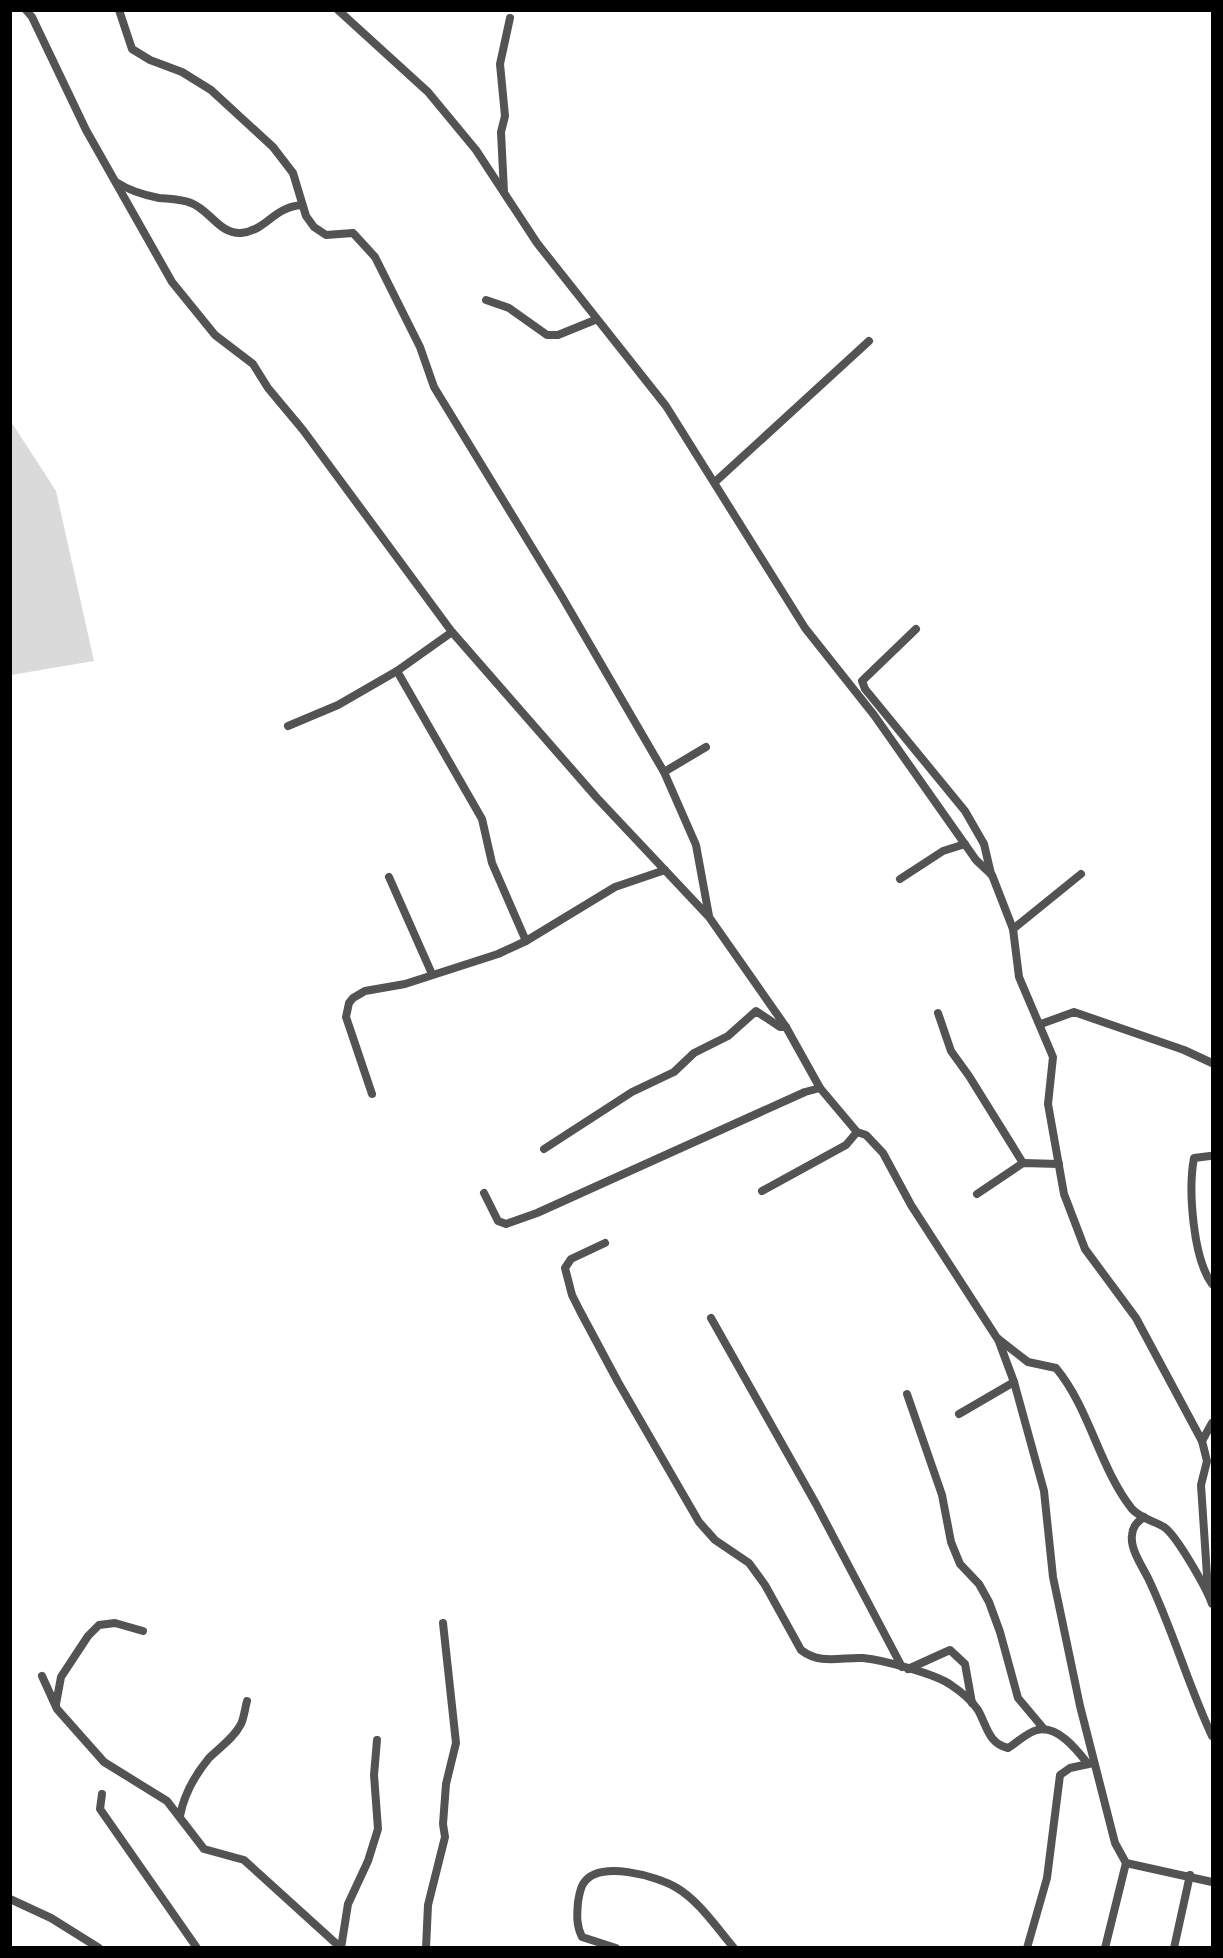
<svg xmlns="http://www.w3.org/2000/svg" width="1223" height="1958" viewBox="0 0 1223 1958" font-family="Lato,sans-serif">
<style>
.green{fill:#dadada}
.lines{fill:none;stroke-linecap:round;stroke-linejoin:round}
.minor{stroke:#535353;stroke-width:8}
</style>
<rect width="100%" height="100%" fill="#fff"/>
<path class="green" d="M10,420l46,71 38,170 -83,14z"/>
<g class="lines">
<g class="minor">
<path d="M26,10l6,7 54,113 86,152 43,53 38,29 15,24 35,42 149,202 145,166 112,119 77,110 34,61 37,44 9,3 17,18 28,52 86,133 31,24 28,6c34,41 43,99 76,141 8,9 22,12 32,18 13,9 43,62 48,77"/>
<path d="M119,10l13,39 18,11 32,12 29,18 62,57 20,26 13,43 8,11 12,8 27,-2 22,24 45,90 14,40 127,208 103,177 32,73 13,71"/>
<path d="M338,10l90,82 48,58 61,93 129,163 139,222 69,87 102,145 16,15 21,54 6,48 34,80 -5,47 16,90 21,55 51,69 66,123 5,20 -6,24 7,106"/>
<path d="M116,182c12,8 28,13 43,16 10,1 23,1 32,5 19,7 28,31 50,30 25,-2 32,-26 61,-28"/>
<path d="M504,192l-3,-60 4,-16 -5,-52 10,-46"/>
<path d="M486,300l23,8 38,27h11l37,-15"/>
<path d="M715,482l154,-141"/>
<path d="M916,629l-54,52 3,8 100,122 19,33 7,30"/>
<path d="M452,632l-55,39 85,148 10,44 34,78"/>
<path d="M288,726l50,-21 59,-34"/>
<path d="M664,772l42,-25"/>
<path d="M389,877l43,97"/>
<path d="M900,879l43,-28 22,-7"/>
<path d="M1013,929l68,-55"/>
<path d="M938,1013l13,38 18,25 54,87"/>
<path d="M1041,1024l33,-12 110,38 28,13"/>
<path d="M372,1094l-26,-77 3,-14 4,-5 12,-7 40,-7 93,-30 28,-13 89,-54 50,-17"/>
<path d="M544,1149l88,-57 42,-20 20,-19 34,-17 28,-25 24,16h6"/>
<path d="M1210,1156l-16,2c-6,32 -1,100 18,126"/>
<path d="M762,1191l84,-46 11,-13"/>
<path d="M484,1193l14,28 8,3 31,-11 268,-121 15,-4"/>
<path d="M977,1194l46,-31 36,1"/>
<path d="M605,1243l-34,16 -6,9 7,27 8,16 38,71 81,140 16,18 34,23 16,22 36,65c19,15 40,7 62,8 20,2 73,16 88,27 9,6 21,16 27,25 9,16 10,33 30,38 10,-6 18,-15 29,-18 21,-5 40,20 51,34"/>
<path d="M711,1318l105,186 86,163"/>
<path d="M998,1339l16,43 30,109 9,86 27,129 35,137 11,20 -21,85"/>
<path d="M907,1394l35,101 9,47 9,22 19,20 10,18 11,30 18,66 26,31"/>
<path d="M959,1414l55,-32"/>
<path d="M1202,1441l10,-18"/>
<path d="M1144,1517c-7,5 -11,9 -12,18 -2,14 10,31 16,43 25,52 40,107 64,158"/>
<path d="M908,1669l42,-19 15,14 7,39"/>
<path d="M42,1676l15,33 47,53 63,39 37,48 40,11 97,88"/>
<path d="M56,1704l5,-27 27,-41 11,-11 16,-2 28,8"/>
<path d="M102,1794l-2,15 97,139"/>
<path d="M180,1816c4,-22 15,-41 29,-58 11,-11 25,-20 32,-34 3,-6 4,-16 6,-23"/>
<path d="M1126,1863l86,19"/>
<path d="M10,1899l41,19 48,30"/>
<path d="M341,1948l7,-44 20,-43 10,-32 -4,-54 3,-35"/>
<path d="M426,1948l2,-43 17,-68 -2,-13 3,-40 10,-41 -13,-120"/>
<path d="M616,1948l-34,-11c-6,-12 -5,-22 -4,-35 1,-6 2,-13 5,-18 15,-25 74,-8 94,4 22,13 40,40 57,60"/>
<path d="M1027,1948l20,-70 13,-103 10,-7 23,-5"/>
<path d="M1174,1948l16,-73"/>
</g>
</g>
<rect width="1223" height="1958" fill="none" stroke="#000000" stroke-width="24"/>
</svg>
